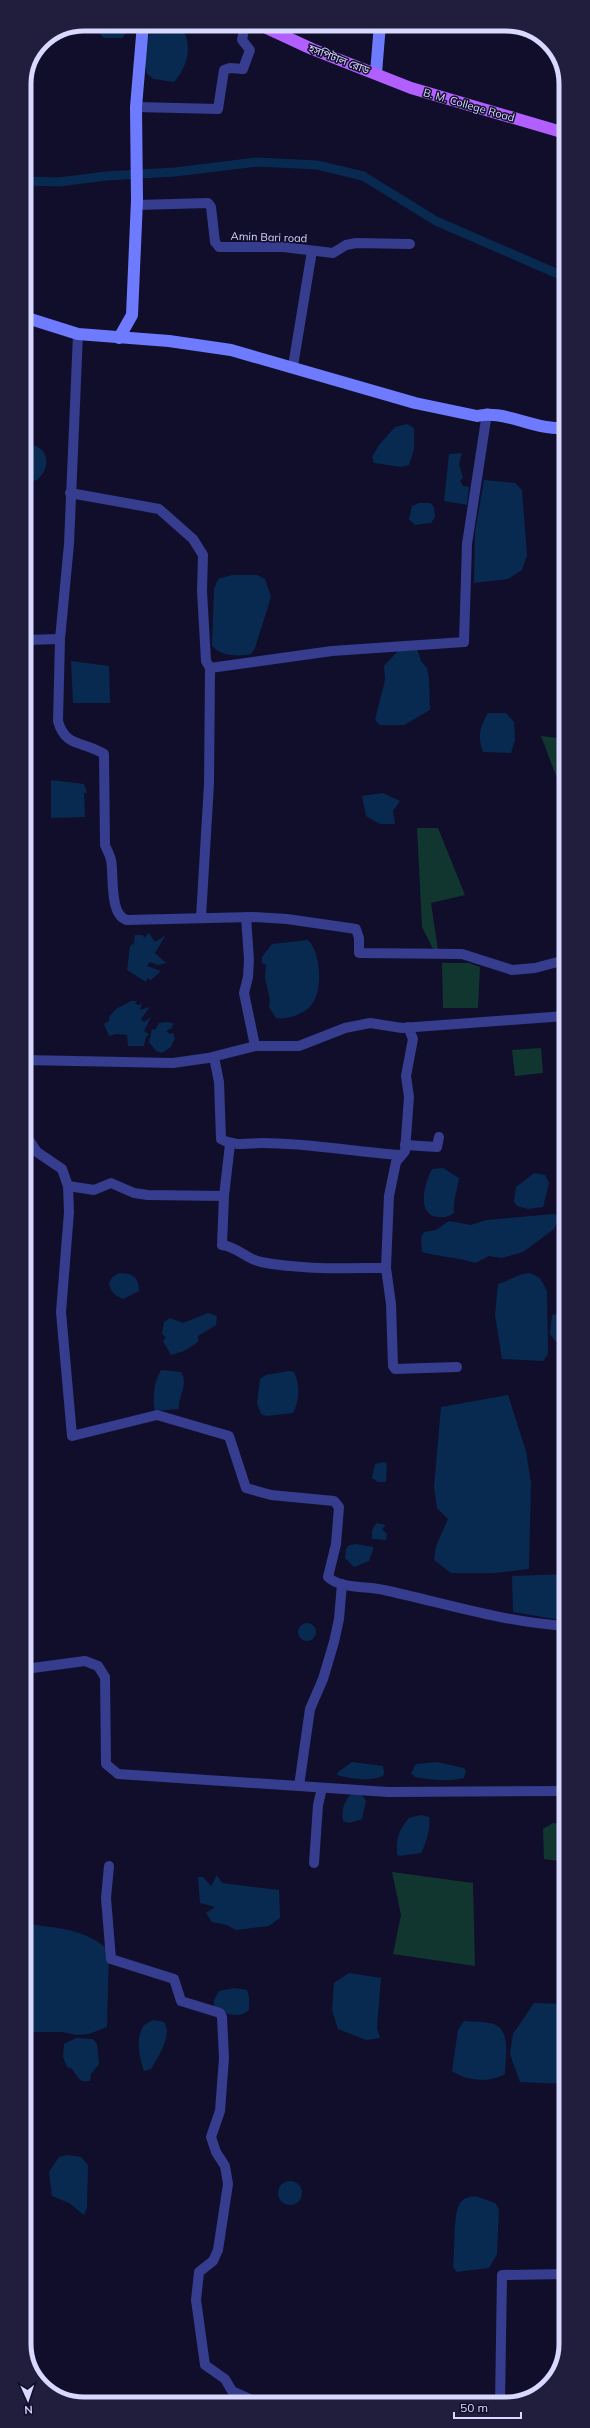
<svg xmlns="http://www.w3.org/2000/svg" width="590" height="2428" viewBox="0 0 590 2428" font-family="Mulish,'Noto Sans Bengali',sans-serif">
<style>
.green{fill:#113630}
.water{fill:#082a50}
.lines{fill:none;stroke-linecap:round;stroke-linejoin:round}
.canal{stroke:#082a50;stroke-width:9}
.street{stroke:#363c8e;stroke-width:10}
.secondary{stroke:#6f7bff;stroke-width:12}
.primary{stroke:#b25fff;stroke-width:12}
.labels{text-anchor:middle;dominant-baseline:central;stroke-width:3;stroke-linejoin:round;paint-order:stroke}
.street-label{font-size:11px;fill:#d9d8ff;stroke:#100e2b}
.rim{fill:none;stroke:#d9d8ff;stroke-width:5}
</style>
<rect width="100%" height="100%" fill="#100e2b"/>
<g class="green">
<path d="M541,736l24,3v47h-5z"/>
<path d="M417,828h21l27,67 -34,8 7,47 -5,-1 -11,-22z"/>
<path d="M442,963h27l11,4 -2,41h-35z"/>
<path d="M541,1048l2,25 -28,3 -3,-26z"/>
<path d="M553,1823l13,2v37l-22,-3 -1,-30z"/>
<path d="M392,1872l81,11 2,83 -82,-12 8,-39z"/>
</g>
<g class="water">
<path d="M96,24h33v5l-7,9h-18l-8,-9z"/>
<path d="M162,25l19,3c13,16 6,40 -7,54l-20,-3 -7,-5 -3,-16 6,-27 9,-1z"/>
<path d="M407,424l7,4v21l-5,16 -8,2 -27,-4 -2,-6 7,-12 16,-18z"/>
<path d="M24,444c24,-1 29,22 13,36l-8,2 -5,-2z"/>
<path d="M462,453l-3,11 4,14 -3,3 3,5 6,1 -2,18 -23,-4 5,-47z"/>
<path d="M484,480l31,3 7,7 5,65 -5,15 -14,9 -34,4 1,-51z"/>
<path d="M419,503h11l4,4 1,10 -4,6 -16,2 -6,-6 3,-13z"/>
<path d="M232,575h25l8,4 6,18 -16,51 -4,6c-15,3 -29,2 -39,-8l2,-57 4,-10z"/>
<path d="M417,649l4,12 6,7 2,11 1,31 -26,15h-24l-5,-5 10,-40 -1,-14 14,-15z"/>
<path d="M71,661l38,5 1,37h-37z"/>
<path d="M488,713h18l8,9 1,18 -4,13 -28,-1c-6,-16 -3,-25 5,-39z"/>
<path d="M51,780l33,4 3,9h-3l1,24 -34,1z"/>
<path d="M383,793l17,8 -7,10 2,13h-15l-14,-8 -4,-20z"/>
<path d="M149,933l6,9 10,-6 -10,17 11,10 -8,2 -8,-3 -3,4 14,5 -10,9 -4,-2 -1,4 -19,-12 3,-24 4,-3 1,-8h8l1,3z"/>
<path d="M308,940c13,13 15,49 4,64 -6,10 -26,16 -36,14l-7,-11 1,-7 -5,-22 1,-13 -4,-2v-6l10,-13z"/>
<path d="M131,1001h6l-2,3 4,1 3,-2 -2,7 10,-3 -9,12 3,3 7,-5 -7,14 5,3 -3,3 -2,9h-16l-1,-11 -11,-1 -7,2 -5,-12 6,-4 -1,-3 7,-8z"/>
<path d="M166,1022l7,1 -1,5 -6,3 4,3 3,-1 2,5 -4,9 -9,6 -6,-2 -7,-9 3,-13 3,1 4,-7z"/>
<path d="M443,1168l16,10c-2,13 -6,22 -5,35 -5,3 -9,5 -15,4 -24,-1 -14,-35 -7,-48z"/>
<path d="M534,1173l11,2 4,8 -6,24 -15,2 -11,-3 -3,-5 2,-14z"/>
<path d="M554,1214l6,2 -6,13 -31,23 -21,6 -13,-2 -14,7c-18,-6 -35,-6 -53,-11l-1,-15 3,-5 12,-2 13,-9 22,4 15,-5z"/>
<path d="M120,1273c13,0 19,5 19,18l-16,8c-15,-6 -20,-20 -3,-26z"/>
<path d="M530,1273l10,5 7,13 1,63 -5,7 -41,-2 -7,-44 3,-31c13,-4 17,-9 32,-11z"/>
<path d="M565,1312l1,29 -10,1 -6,-8 2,-19z"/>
<path d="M208,1313l9,3 -1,9 -18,11v6l-14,9 -13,4 -8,-14 3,-4 -4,-3 2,-12 6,-4 13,5z"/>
<path d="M161,1370l20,2c8,14 -3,23 -2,37l-24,2c-3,-14 -1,-29 6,-41z"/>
<path d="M288,1371l6,1c6,13 6,27 -1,41l-27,3 -5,-2 -4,-11 3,-24 6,-4z"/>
<path d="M566,1386v23l-9,-3 3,-18z"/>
<path d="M508,1395l18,56 5,32 -2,86 -34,4h-44l-17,-13 2,-14 12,-27 -11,-11 -3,-21 7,-80z"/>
<path d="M384,1462l3,2 -1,18h-8l-6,-4 3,-14z"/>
<path d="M376,1523l10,2 -4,4 5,5 -1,6 -14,-1v-8z"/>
<path d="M357,1544l16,3v3l-4,11 -15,6 -9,-9 1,-9 3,-4z"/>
<path d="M566,1574v47l-53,-9 -1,-36z"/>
<circle cx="307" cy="1632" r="9"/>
<path d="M352,1762l31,4 1,9c-10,7 -35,4 -47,0l1,-3z"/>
<path d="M437,1762l27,6 2,3 -2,7c-16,4 -33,2 -49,-1l-4,-4 5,-9z"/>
<path d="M351,1794l11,1 4,6 -4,18 -13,4 -6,-2c-2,-10 1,-20 8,-27z"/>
<path d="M421,1815l8,2c2,11 -3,26 -8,36l-22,3 -2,-2c-1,-16 2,-24 12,-36z"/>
<path d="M217,1875l5,8 57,7 1,28 -11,8 -33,4 -9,-5 -15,-3 -6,-9 9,-6 -15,-4 -2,-26h5l8,9z"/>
<path d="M25,1924c28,3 63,5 84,27l-2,76 -18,7 -12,1 -15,-3h-37z"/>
<path d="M349,1973l32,5 -4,50 3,10 -14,2 -28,-11 -6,-19 2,-27z"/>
<path d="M234,1988l13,2 2,7v13c-10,9 -24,5 -35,-4v-6l5,-9z"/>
<path d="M534,2003l32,1v80l-46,-2 -10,-28 3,-20z"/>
<path d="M153,2020l11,2c9,13 -6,35 -13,47l-7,2c-5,-15 -9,-32 0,-46z"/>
<path d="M464,2021c8,1 17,0 25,2 24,3 16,35 16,51 -15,9 -39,7 -53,-3l6,-41z"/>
<path d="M76,2038l17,1 4,5 2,20 -8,10 -1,7c-11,2 -12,-4 -18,-12l-5,-2 -4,-10 1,-13z"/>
<path d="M67,2155l14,2 7,8 -1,42 -3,8 -15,-12 -17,-7 -3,-24 10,-15z"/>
<circle cx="290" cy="2193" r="12"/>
<path d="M475,2196l20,7 4,6 -2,45 -8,14 -32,4 -4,-5c2,-14 0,-51 6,-62 3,-7 10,-8 16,-9z"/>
</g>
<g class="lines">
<path class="canal" d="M24,181l35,1 47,-6 69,-4 82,-10 60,3 46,11 73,45 129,56"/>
<g class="street">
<path d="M136,107l82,2 6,-39 6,-2 13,1 7,-19 -8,-10 3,-16"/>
<path d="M137,205l71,-2 3,4 4,35 4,5h64l50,6 13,-8 10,-2 54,1"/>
<path d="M78,334l-9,210 -9,95 -2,82c7,27 27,20 46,33l1,91c2,5 5,10 6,15 3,14 -2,56 16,60l125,-3 35,2 69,10 3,9v15l103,1 50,16 23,-2 30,-8"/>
<path d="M293,366l19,-115"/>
<path d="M70,493l89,16 34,30 10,16 -1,36 4,70 4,7 122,-17 132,-9 3,-98 20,-131"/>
<path d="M24,640l36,-1"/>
<path d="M201,917l8,-133 1,-116"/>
<path d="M246,917l3,43 -1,17 -4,16 11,53"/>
<path d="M408,1027l5,12 -7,37 3,21 -4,54 -9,11 -7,34 -2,47 -1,25 5,36 2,62 2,3 62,-2"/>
<path d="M214,1057l5,25 2,57c13,8 27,4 42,4 46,0 92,9 138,12"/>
<path d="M24,1060l149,3 35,-5 47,-12h44l46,-18 25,-5 32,5 163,-12"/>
<path d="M25,1134l12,18 25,17 6,17 1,26 -8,100 11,124 85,-21 72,21 17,52 25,7 63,6 5,6 -3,37 -8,33c12,12 40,9 56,13 60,13 119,32 182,36"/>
<path d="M405,1145l32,2 2,-10"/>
<path d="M68,1186l26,4 17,-7 23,10 14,2 76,1 6,-52"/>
<path d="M224,1196l-2,49c16,2 24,14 39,17 41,8 83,6 125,6"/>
<path d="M25,1669l60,-8 13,5 7,11 1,87 12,10 270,18 178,-1"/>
<path d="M299,1786l11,-77 13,-30 11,-37 5,-23 3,-35"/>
<path d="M314,1863l4,-58 4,-17"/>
<path d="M109,1866l-3,32 5,61 63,20 7,22 39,12 2,4 2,41 -4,53 -9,26 5,15 9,14 3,18 -10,66 -5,11 -14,11 -3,28 9,65 20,14 7,12 27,12"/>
<path d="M500,2403l2,-128 64,-1"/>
</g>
<g class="secondary">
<path d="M376,73l4,-49"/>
<path d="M24,317l54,17 91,7 62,9 184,53 62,13c26,-7 59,15 88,12"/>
<path d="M119,338l13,-23 5,-115 -1,-93 7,-83"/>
</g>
<path class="primary" d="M258,24l54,25 99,39 154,45"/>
</g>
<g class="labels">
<g class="street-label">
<text transform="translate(339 59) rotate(21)">হসপিটাল রোড</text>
<text transform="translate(469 105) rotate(16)">B. M. College Road</text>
<text transform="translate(269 237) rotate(2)">Amin Bari road</text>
</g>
</g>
<path d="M0 0H590V2428H0ZM84 31H506A53 53 0 0 1 559 84V2344A53 53 0 0 1 506 2397H84A53 53 0 0 1 31 2344V84A53 53 0 0 1 84 31Z" fill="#201e3c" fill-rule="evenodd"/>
<path class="rim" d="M84 31H506A53 53 0 0 1 559 84V2344A53 53 0 0 1 506 2397H84A53 53 0 0 1 31 2344V84A53 53 0 0 1 84 31Z"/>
<g transform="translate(28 2400) rotate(177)" stroke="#100e2b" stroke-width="3" paint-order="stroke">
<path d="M0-3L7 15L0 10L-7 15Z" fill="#d9d8ff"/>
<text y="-6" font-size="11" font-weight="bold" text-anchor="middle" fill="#d9d8ff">N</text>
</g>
<path d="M454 2412v6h67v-6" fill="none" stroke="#d9d8ff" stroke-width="2"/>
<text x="460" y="2412" font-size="12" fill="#d9d8ff" stroke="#100e2b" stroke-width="3" paint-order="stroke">50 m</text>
</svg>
